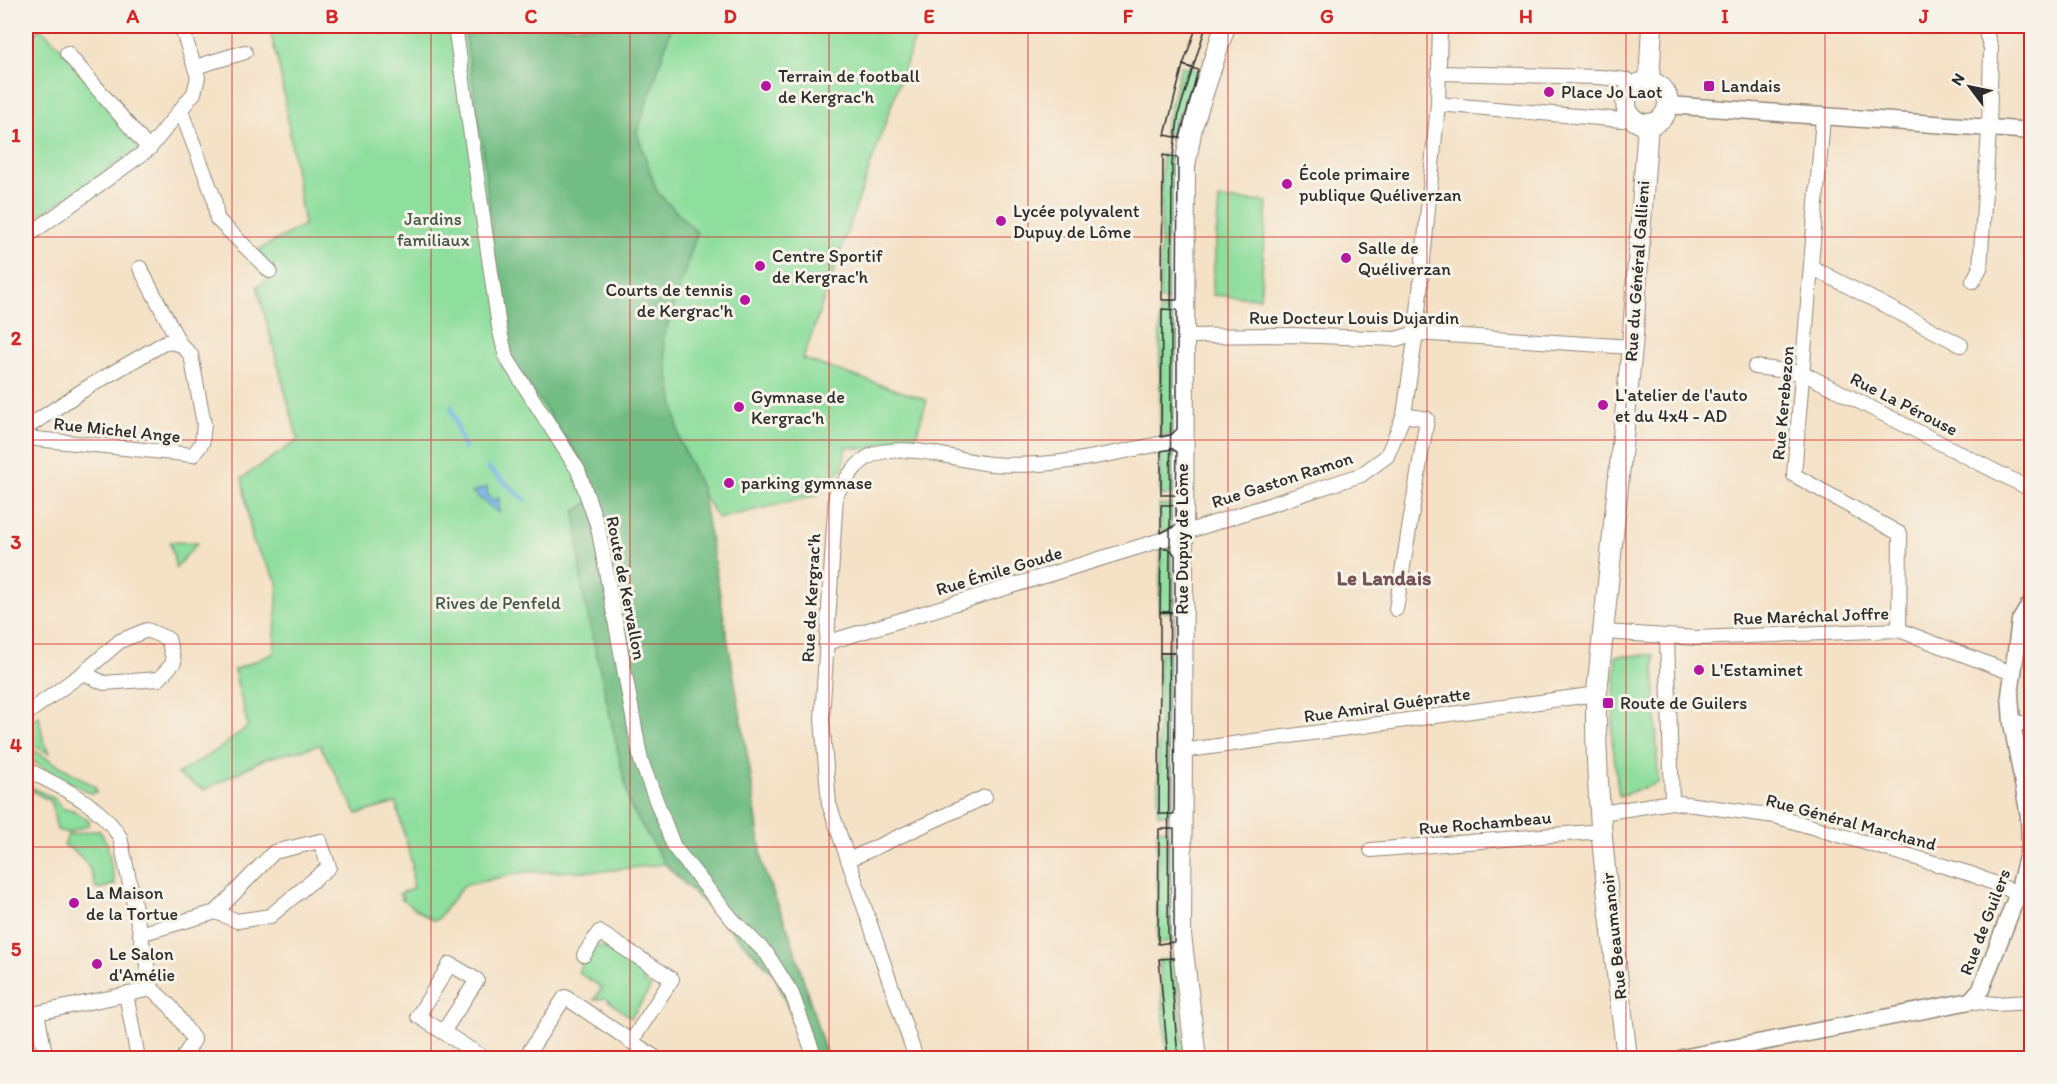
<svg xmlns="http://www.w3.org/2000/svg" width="2057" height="1084" viewBox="0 0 2057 1084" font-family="Itim,sans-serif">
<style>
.green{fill:#8ede9d;stroke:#5c8464;stroke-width:1.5}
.forest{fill:#72bd84;stroke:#4e7458;stroke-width:1.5}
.water{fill:#72b3e7;stroke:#4e6f89;stroke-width:1.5}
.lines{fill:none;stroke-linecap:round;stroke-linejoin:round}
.stream{stroke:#72b3e7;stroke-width:4.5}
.minor-casing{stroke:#908678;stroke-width:16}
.tertiary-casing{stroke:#908678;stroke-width:19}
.secondary-casing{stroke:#908678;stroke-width:22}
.minor{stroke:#fff;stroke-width:14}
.tertiary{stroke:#fff;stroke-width:16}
.secondary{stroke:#fff;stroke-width:20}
.tram{stroke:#2b2b2b;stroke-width:1.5}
.grid{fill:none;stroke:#d62828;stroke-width:1.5;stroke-opacity:0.55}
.poi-dot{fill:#b5179e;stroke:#f7f3e8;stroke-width:2}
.labels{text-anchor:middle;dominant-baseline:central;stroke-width:6;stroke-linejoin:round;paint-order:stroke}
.poi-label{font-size:18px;fill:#2b2b2b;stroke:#f7f3e8;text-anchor:start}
.park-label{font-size:18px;fill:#445848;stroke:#f7f3e8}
.street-label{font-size:18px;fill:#2b2b2b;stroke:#f7f3e8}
.quarter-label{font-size:21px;font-weight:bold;fill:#735353;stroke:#f7f3e8}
.neatline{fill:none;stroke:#d62828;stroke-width:2}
.grid-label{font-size:20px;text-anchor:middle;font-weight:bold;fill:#d62828}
</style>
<rect width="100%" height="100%" fill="#f7f3e8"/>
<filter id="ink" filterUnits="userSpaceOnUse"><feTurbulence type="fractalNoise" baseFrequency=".0167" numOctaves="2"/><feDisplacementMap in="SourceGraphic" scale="12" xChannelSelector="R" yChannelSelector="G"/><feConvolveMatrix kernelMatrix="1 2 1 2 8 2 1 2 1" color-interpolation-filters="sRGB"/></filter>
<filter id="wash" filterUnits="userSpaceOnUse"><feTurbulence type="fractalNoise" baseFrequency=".008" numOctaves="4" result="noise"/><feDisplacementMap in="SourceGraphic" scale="24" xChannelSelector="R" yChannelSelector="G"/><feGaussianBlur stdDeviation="1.35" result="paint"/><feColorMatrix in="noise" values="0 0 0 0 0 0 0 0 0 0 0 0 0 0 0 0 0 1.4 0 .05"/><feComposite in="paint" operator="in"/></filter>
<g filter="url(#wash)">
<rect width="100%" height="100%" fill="#f4e1c6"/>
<g class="green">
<path d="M269,26h650l-116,333 124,41 -12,39 -30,3 -15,7 -24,-2 -3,20c-11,9 -14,20 -26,28l-99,24 -16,-26 48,278 13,97 27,67 37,123h-18l-34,-83 -110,-111 -62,7 -80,1 -60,14 -26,34h-5l-31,-21 3,-1 -5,-4 14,-6 -1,-24 -16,-61 -39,11 -37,-69 -56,14 -60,31 -27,-16 42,-25 29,-23 -14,-56 40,-17 4,-71 -25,-39 -11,-65 56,-38 -41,-154 14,-8 -11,-29 44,-24 -24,-154z"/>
<path d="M40,28l27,25 75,94 -116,77v-179z"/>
<path d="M1181,66l24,6 -24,63 -17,-3z"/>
<path d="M1162,155l7,1 7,7 3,137h-19z"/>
<path d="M1219,199l48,3 -7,96 -48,-3z"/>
<path d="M1180,309l-6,123 -14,5v-127z"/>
<path d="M1174,450l5,45h-19v-43z"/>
<path d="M1159,505h17l2,19 -17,9z"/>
<path d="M170,542l27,1 -21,25z"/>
<path d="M1161,547l9,2 5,6v57h-16z"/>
<path d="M1159,653h16l-3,158 -3,3h-11z"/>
<path d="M1654,655l4,128 -39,13 -7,-57 4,-83z"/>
<path d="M39,716l4,23 6,14 -23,-11v-17z"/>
<path d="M26,746l68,40 3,6 -7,1 -64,-35z"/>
<path d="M29,786l26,13 8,10 10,1 16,11v4l-22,8 -10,-3 -6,-29 -25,-13z"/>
<path d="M1164,829l9,10v101l-15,4 -1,-114z"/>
<path d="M99,830l8,13 8,42 -19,4c-4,-21 -13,-35 -32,-44l4,-10z"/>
<path d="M595,946l9,1 43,28 -5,7 9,5 -20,31 -26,-20 -11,2 8,-12 -24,-16z"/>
<path d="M1159,960h11l6,4 9,94h-18z"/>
</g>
<path class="forest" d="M464,26h208l-35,107 20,59 40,41 -34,107 17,101 22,49 48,281 13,97 27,67 37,123h-18l-34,-83 -110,-111 -35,-58 -48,-217 -7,-78 21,-13 -13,-35 -78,-112 -22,-200z"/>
<path class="water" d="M487,487v8l6,5 6,-2v15l-27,-21z"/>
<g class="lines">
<g class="stream">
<path d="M451,407l13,41"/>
<path d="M488,468l37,32"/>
</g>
</g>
</g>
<g filter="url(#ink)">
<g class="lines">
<defs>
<g id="minor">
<path d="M455,26l44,301 7,30 72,113 20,57 43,234 33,86 58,72 35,35 25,40 23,64"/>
<path d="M26,32l5,-6"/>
<path d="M67,53l82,96"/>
<path d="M195,67l50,-15"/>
<path d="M1439,73l161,4 27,3 7,6"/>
<path d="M1438,104l184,16 9,-3"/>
<path d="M181,111l33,87 3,21 53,52"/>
<path d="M1823,117l-29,358 106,59 -1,96"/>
<path d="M26,237l123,-88 45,-56 4,-16 -17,-51"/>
<path d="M140,268l40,76"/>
<path d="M1813,268l148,77"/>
<path d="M1973,281l7,-13 9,-138 2,-82 -7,-22"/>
<path d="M1184,336l108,-1 104,4 20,-6 216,14"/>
<path d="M1755,367l48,6 229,117"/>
<path d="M26,428l62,-41 78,-45 14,2 11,11 13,69 -2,19 -9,12 -167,-17"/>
<path d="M1396,609l31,-190 -23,-4"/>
<path d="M1605,632l91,6 203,-8 113,43"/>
<path d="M1667,637l5,165"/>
<path d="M826,643l345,-106 190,-62 26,-19 17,-41 12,-82 22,-229 2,-78"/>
<path d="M26,714l57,-41 37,-32 27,-11 21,9 6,23 -15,17 -55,4 -21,-10"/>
<path d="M2012,723h20"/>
<path d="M1181,751l416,-57"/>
<path d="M26,769c35,19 72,33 94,68l32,152"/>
<path d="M1601,813l71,-11 103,14 196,58 61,25"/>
<path d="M1371,850l231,-19"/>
<path d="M848,860l137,-63"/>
<path d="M140,934l76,-22 21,9 33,-5 59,-49 -9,-26 -46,11 -58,60"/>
<path d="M584,955l15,-23 73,47 -41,63"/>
<path d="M126,994l12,64"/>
<path d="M1970,1001l25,3 37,-2"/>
<path d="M443,1032l-25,-16 32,-52 27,16 -34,52 41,26"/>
<path d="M46,1058l-9,-45 115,-24 19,18 23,33 -11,18"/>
<path d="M525,1058l40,-61 91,61"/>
<path d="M916,1058l-87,-254 -7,-85 14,-224c10,-17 24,-39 45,-43 38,-7 73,8 110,12 65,5 128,-12 191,-25"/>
</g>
<g id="tertiary">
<path d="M1668,105l364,26"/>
<path d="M1682,1058l288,-57 11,-12 37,-96 12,-48 -1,-29 -17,-93 -2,-28 10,-74 12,-20"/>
</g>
<g id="secondary">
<path d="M1649,82l3,-56"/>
<circle cx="1647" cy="103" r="21"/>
<path d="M1196,1058l-15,-123 4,-769 7,-39 33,-101"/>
<path d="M1627,1058c-13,-117 -32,-237 -31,-356l36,-355 16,-223"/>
</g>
</defs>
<use href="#minor" class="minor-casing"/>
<use href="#tertiary" class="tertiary-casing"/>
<use href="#secondary" class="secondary-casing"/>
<use href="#minor" class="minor"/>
<use href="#tertiary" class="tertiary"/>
<use href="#secondary" class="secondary"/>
<g class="tram">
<path d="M1183,65l15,5 -18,68 -15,-3z"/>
<path d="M1191,68l-8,-3 12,-34"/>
<path d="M1163,155l15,3 -1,142h-15z"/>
<path d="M1162,309l15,1v119l-6,6 -10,2z"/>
<path d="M1172,449l5,3 -1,43h-15v-44z"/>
<path d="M1161,505h15v20l-15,8z"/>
<path d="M1161,547l9,2 5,6v57h-15z"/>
<rect x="1160" y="612" width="15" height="41"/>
<path d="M1160,653h15l-1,161h-15z"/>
<path d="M1159,829h15v113l-16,2z"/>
<path d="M1168,1058l-9,-99 15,-1v2"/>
<path d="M1178,1058l-10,-126 4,-769 7,-51 27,-86"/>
</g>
</g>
</g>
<path class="grid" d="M232,26v1032M431,26v1032M630,26v1032M829,26v1032M1028,26v1032M1228,26v1032M1427,26v1032M1626,26v1032M1825,26v1032M26,237h2006M26,440h2006M26,644h2006M26,847h2006"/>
<g class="poi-dot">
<circle cx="766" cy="86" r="6"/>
<rect x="1703" y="80" width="12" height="12" rx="3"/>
<circle cx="1549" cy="92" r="6"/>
<circle cx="1287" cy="184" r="6"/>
<circle cx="1001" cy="221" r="6"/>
<circle cx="1346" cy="258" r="6"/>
<circle cx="760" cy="266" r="6"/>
<circle cx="745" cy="300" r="6"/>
<circle cx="1603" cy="405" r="6"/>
<circle cx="739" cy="407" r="6"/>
<circle cx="729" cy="483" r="6"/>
<circle cx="1699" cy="670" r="6"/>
<rect x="1602" y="697" width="12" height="12" rx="3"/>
<circle cx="74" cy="903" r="6"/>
<circle cx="97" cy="964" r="6"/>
</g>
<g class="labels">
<g class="poi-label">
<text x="778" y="76">Terrain de football<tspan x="778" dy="21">de Kergrac'h</tspan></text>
<text x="1721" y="86">Landais</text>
<text x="1561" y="92">Place Jo Laot</text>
<text x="1299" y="174">École primaire<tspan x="1299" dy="21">publique Quéliverzan</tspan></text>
<text x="1013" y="211">Lycée polyvalent<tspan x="1013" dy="21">Dupuy de Lôme</tspan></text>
<text x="1358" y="248">Salle de<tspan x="1358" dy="21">Quéliverzan</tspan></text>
<text x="772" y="256">Centre Sportif<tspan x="772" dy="21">de Kergrac'h</tspan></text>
<text x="733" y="290" text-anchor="end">Courts de tennis<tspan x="733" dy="21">de Kergrac'h</tspan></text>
<text x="1615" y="395">L'atelier de l'auto<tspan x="1615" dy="21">et du 4x4 - AD</tspan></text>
<text x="751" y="397">Gymnase de<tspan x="751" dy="21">Kergrac'h</tspan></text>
<text x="741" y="483">parking gymnase</text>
<text x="1711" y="670">L'Estaminet</text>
<text x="1620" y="703">Route de Guilers</text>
<text x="86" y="893">La Maison<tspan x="86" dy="21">de la Tortue</tspan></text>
<text x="109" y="954">Le Salon<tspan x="109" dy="21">d'Amélie</tspan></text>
</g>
<g class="park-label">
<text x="433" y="219">Jardins<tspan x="433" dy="21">familiaux</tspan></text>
<text x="498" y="603">Rives de Penfeld</text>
</g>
<g class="street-label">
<text transform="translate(1637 271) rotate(-86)">Rue du Général Gallieni</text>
<text x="1354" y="318">Rue Docteur Louis Dujardin</text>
<text transform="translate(1783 403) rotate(-85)">Rue Kerebezon</text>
<text transform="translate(1904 404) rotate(27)">Rue La Pérouse</text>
<text transform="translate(117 430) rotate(6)">Rue Michel Ange</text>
<text transform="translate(1282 480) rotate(-18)">Rue Gaston Ramon</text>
<text transform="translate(1182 539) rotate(-90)">Rue Dupuy de Lôme</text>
<text transform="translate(999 571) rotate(-17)">Rue Émile Goude</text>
<text transform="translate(626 588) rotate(79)">Route de Kervallon</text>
<text transform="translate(811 598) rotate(-87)">Rue de Kergrac'h</text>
<text transform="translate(1811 616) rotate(-2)">Rue Maréchal Joffre</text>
<text transform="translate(1387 705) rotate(-8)">Rue Amiral Guépratte</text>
<text transform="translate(1851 822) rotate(15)">Rue Général Marchand</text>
<text transform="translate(1485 823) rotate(-5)">Rue Rochambeau</text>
<text transform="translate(1985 922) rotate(-69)">Rue de Guilers</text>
<text transform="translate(1614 936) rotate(-96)">Rue Beaumanoir</text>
</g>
<g class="quarter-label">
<text x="1384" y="577">Le Landais</text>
</g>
</g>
<rect width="2057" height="1084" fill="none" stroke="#f7f3e8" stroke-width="66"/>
<g transform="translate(1970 87) rotate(302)" stroke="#f7f3e8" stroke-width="4.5" paint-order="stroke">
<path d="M0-4.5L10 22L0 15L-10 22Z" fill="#2b2b2b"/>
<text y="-9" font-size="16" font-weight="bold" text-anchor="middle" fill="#2b2b2b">N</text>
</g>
<rect x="33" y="33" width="1991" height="1018" class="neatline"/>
<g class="grid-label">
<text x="133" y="23">A</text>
<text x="332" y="23">B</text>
<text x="531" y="23">C</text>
<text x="730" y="23">D</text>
<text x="929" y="23">E</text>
<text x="1128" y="23">F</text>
<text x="1327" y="23">G</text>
<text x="1526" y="23">H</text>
<text x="1725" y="23">I</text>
<text x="1924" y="23">J</text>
<text x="16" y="142">1</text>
<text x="16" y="345">2</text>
<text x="16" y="549">3</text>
<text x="16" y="752">4</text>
<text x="16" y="956">5</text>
</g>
</svg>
